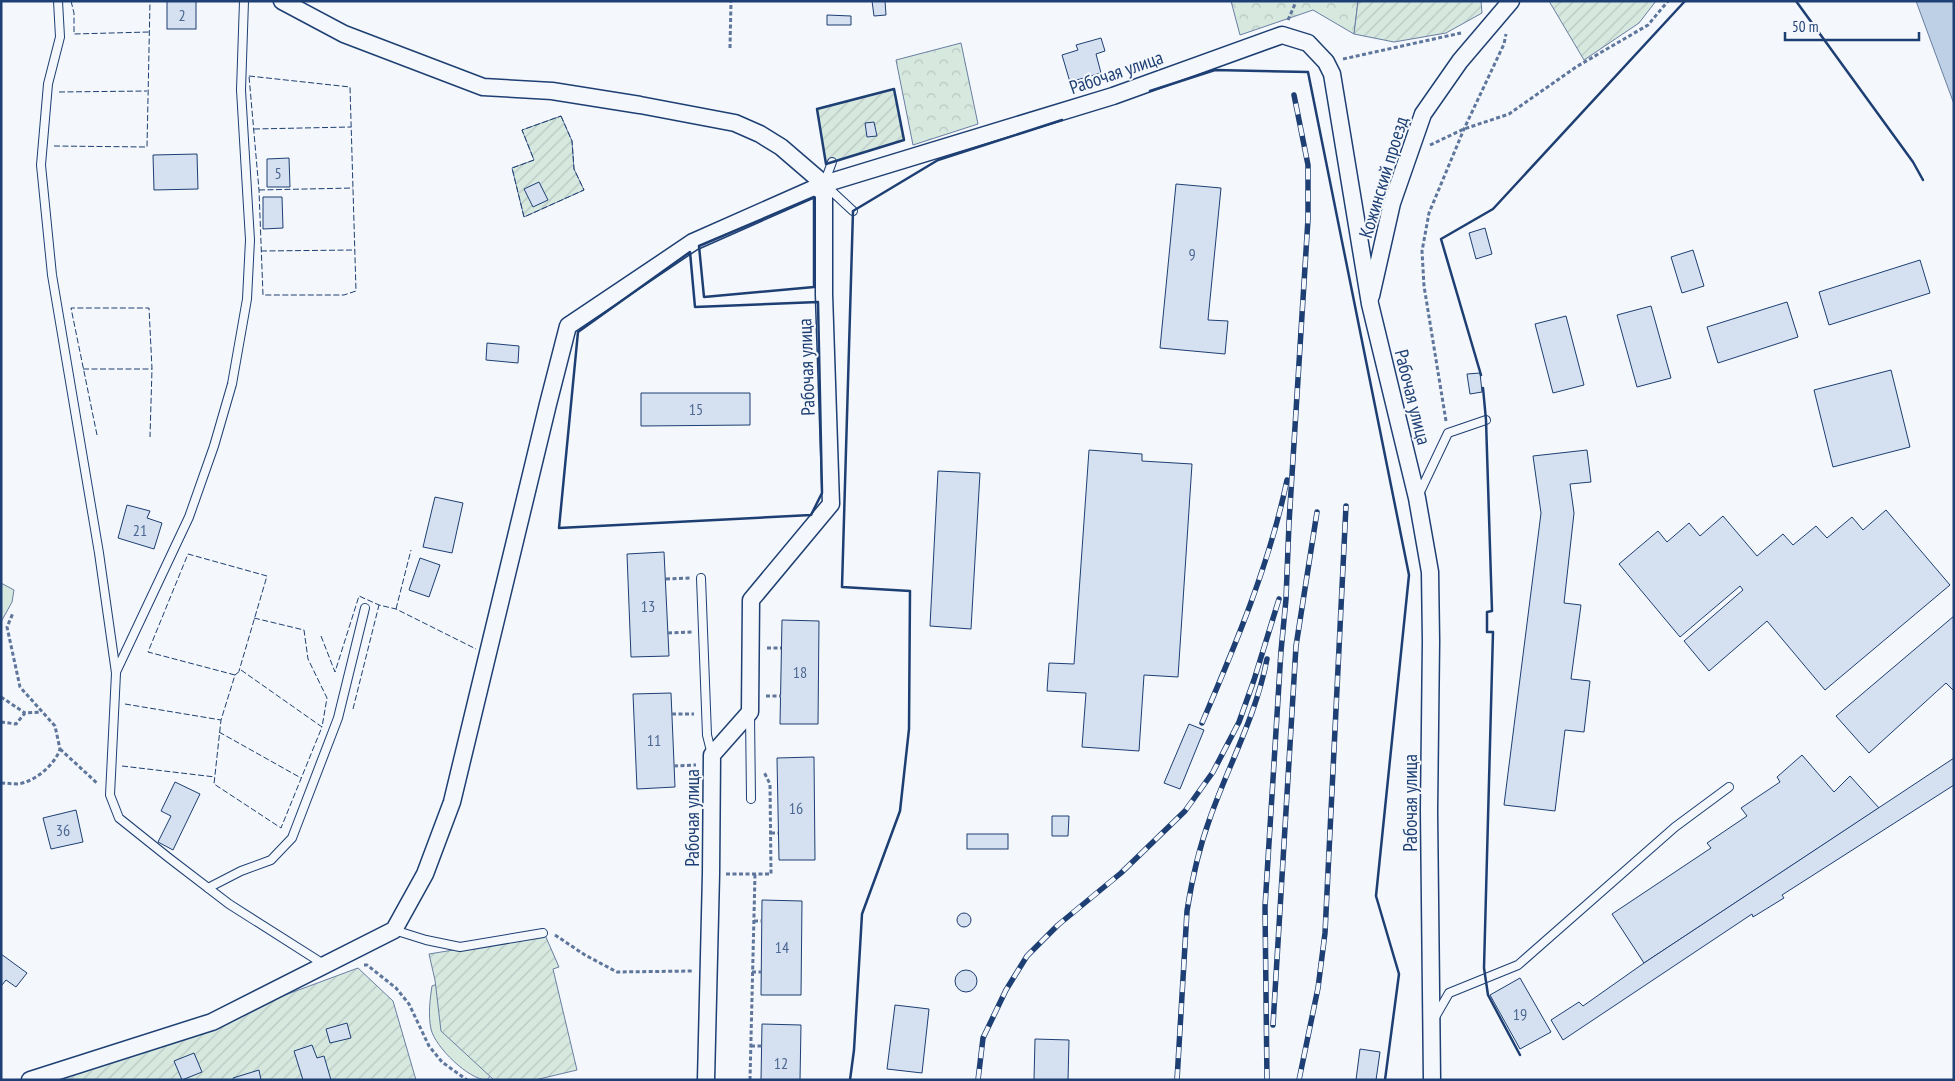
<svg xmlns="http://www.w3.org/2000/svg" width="1955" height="1081" viewBox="0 0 1955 1081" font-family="'PT Sans Narrow',sans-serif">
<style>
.grass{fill:#d7e8df;stroke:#687fa3}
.forest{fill:url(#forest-crowns);stroke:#687fa3}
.garden{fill:url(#garden-furrows);stroke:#687fa3}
.water{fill:#bed0e5;stroke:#687fa3}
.building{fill:#d5e0f0;stroke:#1d3f73}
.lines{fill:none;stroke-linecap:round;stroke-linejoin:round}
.lane-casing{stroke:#1d3f73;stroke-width:10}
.street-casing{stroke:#1d3f73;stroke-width:19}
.path{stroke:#5e769c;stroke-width:3;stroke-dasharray:4 2.5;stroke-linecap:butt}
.lane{stroke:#f4f7fb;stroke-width:8}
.street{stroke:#f4f7fb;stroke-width:16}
.rail-casing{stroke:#1d3f73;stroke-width:5.5}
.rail{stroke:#f4f7fb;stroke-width:4;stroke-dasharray:11;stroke-linecap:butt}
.fence{stroke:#1d3f73;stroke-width:1;stroke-dasharray:6 2.5;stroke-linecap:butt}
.wall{stroke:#1d3f73;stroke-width:2.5}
.labels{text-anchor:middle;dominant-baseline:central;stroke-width:4;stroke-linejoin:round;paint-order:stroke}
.number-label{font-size:16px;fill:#4b6792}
.street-label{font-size:19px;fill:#1d3f73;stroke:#f4f7fb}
</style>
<defs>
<pattern id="forest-crowns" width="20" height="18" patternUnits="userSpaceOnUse" patternTransform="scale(1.25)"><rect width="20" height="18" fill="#d7e8df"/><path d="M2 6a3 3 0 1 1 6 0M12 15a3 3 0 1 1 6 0" fill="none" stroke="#b8c8c3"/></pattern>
<pattern id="garden-furrows" width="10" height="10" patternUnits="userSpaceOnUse" patternTransform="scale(1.25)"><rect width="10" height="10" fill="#d7e8df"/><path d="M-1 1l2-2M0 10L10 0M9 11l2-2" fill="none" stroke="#b8c8c3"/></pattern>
</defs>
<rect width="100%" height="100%" fill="#f4f7fb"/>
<g class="grass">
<path d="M1,583l13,7 -2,12 -11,20z"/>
<path d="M460,975l35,95 -8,10c-18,0 -52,-33 -56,-51 -3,-14 -1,-30 1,-43z"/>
</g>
<g class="forest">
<path d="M1231,1h127l-4,33 -41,-24 -73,25z"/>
<path d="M961,43l17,81 -65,21 -17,-85z"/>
</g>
<g class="garden">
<path d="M1358,1h123l1,12 -36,20 -52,9 -40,-8z"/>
<path d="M1549,1h107l-17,22 -55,37z"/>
<path d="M894,89l10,51 -78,24 -9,-55z"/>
<path d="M561,116l11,25 2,28 10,21 -60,27 -12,-49 22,-8 -12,-30z"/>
<path d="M545,935l14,32 -6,2 24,101 -42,10h-41l-53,-49 -6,-51 -6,-26z"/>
<path d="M358,968l35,33 23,79h-386l182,-58z"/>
</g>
<path class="water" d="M1916,1h38v103z"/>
<g class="building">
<rect x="167" y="1" width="29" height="28"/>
<path d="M872,1h13l1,14 -12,1z"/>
<path d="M827,15l24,1v9h-24z"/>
<path d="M1101,38l4,13 -9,3 5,19 -31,9 -8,-27 16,-5 -2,-5z"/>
<path d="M874,122l3,14 -10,1 -2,-14z"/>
<path d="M197,154l1,35 -44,1 -1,-35z"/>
<path d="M289,158l1,29h-23v-28z"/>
<path d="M539,182l9,18 -15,7 -9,-18z"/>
<path d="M1176,184l45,4 -13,132 20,1 -3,33 -65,-6z"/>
<path d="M263,197h19l1,31 -20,1z"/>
<path d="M1485,228l7,26 -16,5 -7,-26z"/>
<path d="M1693,250l11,36 -22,7 -11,-36z"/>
<path d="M1920,260l10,33 -101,32 -10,-33z"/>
<path d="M1787,302l11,35 -80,26 -11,-36z"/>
<path d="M1651,306l20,72 -34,9 -20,-72z"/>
<path d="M1566,316l18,69 -31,8 -18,-69z"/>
<path d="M487,343l32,3 -1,17 -32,-3z"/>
<path d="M1891,370l19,77 -77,20 -19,-77z"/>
<path d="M1480,373l2,19 -12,2 -3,-20z"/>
<path d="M641,393h109v32l-109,1z"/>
<path d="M1089,450l53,4v7l50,3 -14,213 -34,-2 -5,76 -57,-4 4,-54 -39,-2 2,-28 25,1z"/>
<path d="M1587,450l4,32 -21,2 4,29 -10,90 17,2 -10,74 19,2 -6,51 -19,-2 -10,81 -51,-6 37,-292 -8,-57z"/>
<path d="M938,471l42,2 -9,156 -41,-3z"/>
<path d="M435,497l28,6 -11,50 -29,-6z"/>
<path d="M127,505l23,6 -3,7 15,5 -8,26 -36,-11z"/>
<path d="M1886,510l64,75 -125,105 -58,-69 -58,50 -25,-30 59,-51 -3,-4 -60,51 -61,-73 39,-33 9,11 22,-19 11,13 23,-20 34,40 26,-22 10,11 23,-19 11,12 25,-21 11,13z"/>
<path d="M664,552l5,104 -38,1 -4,-103z"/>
<path d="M420,558l20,7 -11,32 -20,-7z"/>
<path d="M1954,616v75l-8,-8 -77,70 -33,-37z"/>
<path d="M782,620l37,1 -1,103h-38z"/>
<path d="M671,693l4,94 -38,2 -4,-95z"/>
<path d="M1189,724l15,6 -24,59 -16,-6z"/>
<path d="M1802,755l32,37 16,-16 29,32 -235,155 -32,-49 99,-66 -4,-5 40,-27 -6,-8 39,-26 -3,-5z"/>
<path d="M814,757l1,103h-36l-2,-102z"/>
<path d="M1954,758v27l-172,110 2,3 -31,19 -1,-3 -189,126 -12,-20 28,-18 4,4 61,-43z"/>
<path d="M175,782l25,12 -27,56 -15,-8 13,-26 -10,-5z"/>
<path d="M76,810l7,32 -32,7 -8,-31z"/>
<path d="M1052,816h17l-1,20h-16z"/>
<rect x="967" y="834" width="41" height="15"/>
<path d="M762,900l40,1 -1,94h-40z"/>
<circle cx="964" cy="920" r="7"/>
<path d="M1,954l26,19 -11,14 -10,-7 -4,5 -1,-1z"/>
<circle cx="966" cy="981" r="11"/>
<path d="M1520,978l31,54 -31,17 -30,-54z"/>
<path d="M895,1005l34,4 -7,64 -35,-4z"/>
<path d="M347,1023l4,15 -21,5 -4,-14z"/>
<path d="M762,1024l39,1 -1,55h-39z"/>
<path d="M1035,1039l34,1 -1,40h-34z"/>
<path d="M312,1045l5,13 7,-2 7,24h-28l-9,-29z"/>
<path d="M1360,1049l20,3 -4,28h-20z"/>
<path d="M194,1053l8,19 -20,8 -8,-19z"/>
<path d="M259,1070l2,10h-28v-2z"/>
</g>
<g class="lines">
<defs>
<g id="lane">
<path d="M58,1l2,36 -12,47 -7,81 11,110 47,278 17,120 -6,122 9,23 50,40 60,46 96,61"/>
<path d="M832,162l-8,22 29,27"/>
<path d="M1419,494l29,-61 38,-13"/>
<path d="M701,578l6,157 5,20"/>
<path d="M116,672l73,-155 25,-71 18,-62 15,-85 3,-59 -9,-150 3,-89"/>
<path d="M750,714l1,85"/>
<path d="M208,888l33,-17 30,-11 21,-22 46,-120 27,-110"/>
<path d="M394,930l32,10 34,7 83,-14"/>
<path d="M1434,1019l15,-26 69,-28 157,-138 54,-40"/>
</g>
<g id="street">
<path d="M282,1l62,33 139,53 69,4 88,14 95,18 25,11 21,13 43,37"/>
<path d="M1371,296l21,-93 31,-89 37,-53 51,-60"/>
<path d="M30,1080l182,-58 182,-92 31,-56 27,-72 96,-398 20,-78 125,-84 131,-58 289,-88 169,-61 26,8 18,19 6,12 38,230 47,194 13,74 1,69 -2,170 3,269"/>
<path d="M706,1080l5,-206 1,-119 38,-43 1,-112 80,-96 -7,-210v-110"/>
</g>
</defs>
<use href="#lane" class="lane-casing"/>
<use href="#street" class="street-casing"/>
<g class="path">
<path d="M1288,20l7,-16v-3"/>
<path d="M730,48l1,-47"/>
<path d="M1343,59l118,-26"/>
<path d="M1430,145l34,-16 45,-15 67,-47 72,-42 20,-24"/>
<path d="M1446,421l-22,-135 -2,-35 7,-38 35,-84 40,-85 2,-10"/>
<path d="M666,579l24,-1"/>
<path d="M668,633l24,-1"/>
<path d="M767,648h14"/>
<path d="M766,696h15"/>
<path d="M1,697l24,16"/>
<path d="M672,714h22"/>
<path d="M1,722l15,2 9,-11 16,-1"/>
<path d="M60,749l38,35"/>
<path d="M674,766l22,-1"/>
<path d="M1,783c6,0 11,1 17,1 16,-2 37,-19 42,-35l-5,-23 -35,-39 -13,-60 6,-14"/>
<path d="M771,833h7"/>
<path d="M726,874h45l-1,-90 -6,-12"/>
<path d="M754,921h8"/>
<path d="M555,935l30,20 32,17 76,-1"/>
<path d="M364,965h3l29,23 13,16 20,42 13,16 25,18"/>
<path d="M752,972h9"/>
<path d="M751,1046h11"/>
<path d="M750,1080l5,-206"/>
</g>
<use href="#lane" class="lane"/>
<use href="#street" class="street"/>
<defs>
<g id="rail">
<path d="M1202,723c33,-77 68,-160 85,-243"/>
<path d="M1273,1025l23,-379 21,-134"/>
<path d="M978,1080l5,-42 23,-48 21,-34 31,-31 63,-52 64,-62 28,-39 26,-50 15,-42 25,-81"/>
<path d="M1177,1080l10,-169c5,-32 12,-63 23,-93 19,-54 46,-102 57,-159"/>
<path d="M1267,1080l-2,-173 16,-256 5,-52 3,-76 19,-304v-54l-14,-70"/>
<path d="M1299,1080l19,-92 7,-55 21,-427"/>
</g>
</defs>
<use href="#rail" class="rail-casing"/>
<use href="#rail" class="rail"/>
<g class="fence">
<path d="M71,1l3,12v21l75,-2"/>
<path d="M249,76l101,11 6,204 -12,4h-81l-4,-105z"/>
<path d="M59,92l88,-1"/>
<path d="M561,116l11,25 2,28 10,21 -60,27 -12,-49 22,-8 -12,-30z"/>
<path d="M254,129l97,-2"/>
<path d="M54,146l93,1 3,-146"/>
<path d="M259,190l94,-2"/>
<path d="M261,251l94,-1"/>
<path d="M83,369h69"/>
<path d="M97,435l-26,-127h78l3,61 -2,68"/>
<path d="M396,609l15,-59"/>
<path d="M254,618l50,12 4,29 19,39 -5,29"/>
<path d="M321,636l14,36 24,-76 20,9 17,4 80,40"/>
<path d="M241,670l81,57 -41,101 -67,-44 7,-64 14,-45z"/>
<path d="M235,675l-87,-23 40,-98 79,22 -28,95"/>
<path d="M125,704l96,16"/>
<path d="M353,709l26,-104"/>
<path d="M219,732l82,46"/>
<path d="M122,766l93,11"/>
</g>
<g class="wall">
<path d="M1796,1l117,161 10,18"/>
<path d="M894,89l10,51 -78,24 -9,-55z"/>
<path d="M1150,91l65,-21 93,2 101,503 -33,321 23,78 -14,106"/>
<path d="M814,197v90l-110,10 -5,-51z"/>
<path d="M690,252l5,55 123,-5 4,191 -11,22 -252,13 19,-196z"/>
<path d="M1481,375l-40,-136 52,-30 192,-208"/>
<path d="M1483,388l3,32 6,191 -5,1v20h6l-9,336 4,27 32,60"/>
<path d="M850,1080l4,-30 8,-136 38,-103 9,-82 1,-138 -68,-4 11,-376 85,-51 124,-40"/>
</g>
</g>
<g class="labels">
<g class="number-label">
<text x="182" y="15">2</text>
<text x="278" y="173">5</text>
<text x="1192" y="254">9</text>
<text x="696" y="409">15</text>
<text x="140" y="530">21</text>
<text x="648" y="606">13</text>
<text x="800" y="672">18</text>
<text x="654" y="740">11</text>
<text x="796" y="808">16</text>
<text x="63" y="830">36</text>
<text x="782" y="947">14</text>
<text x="1520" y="1014">19</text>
<text x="781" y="1063">12</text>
</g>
<g class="street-label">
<text transform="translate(1116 72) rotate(-19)">Рабочая улица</text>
<text transform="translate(1383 177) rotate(-73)">Кожинский проезд</text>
<text transform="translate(806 367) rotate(-92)">Рабочая улица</text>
<text transform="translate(1413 397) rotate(76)">Рабочая улица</text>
<text transform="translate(1410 803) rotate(-90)">Рабочая улица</text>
<text transform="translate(692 818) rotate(-90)">Рабочая улица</text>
</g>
</g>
<rect width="1955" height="1081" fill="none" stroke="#1d3f73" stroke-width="5"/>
<path d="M1785 32v8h134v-8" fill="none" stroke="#1d3f73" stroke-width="2.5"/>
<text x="1792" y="32" font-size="15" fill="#1d3f73" stroke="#f4f7fb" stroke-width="4" paint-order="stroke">50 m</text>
</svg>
